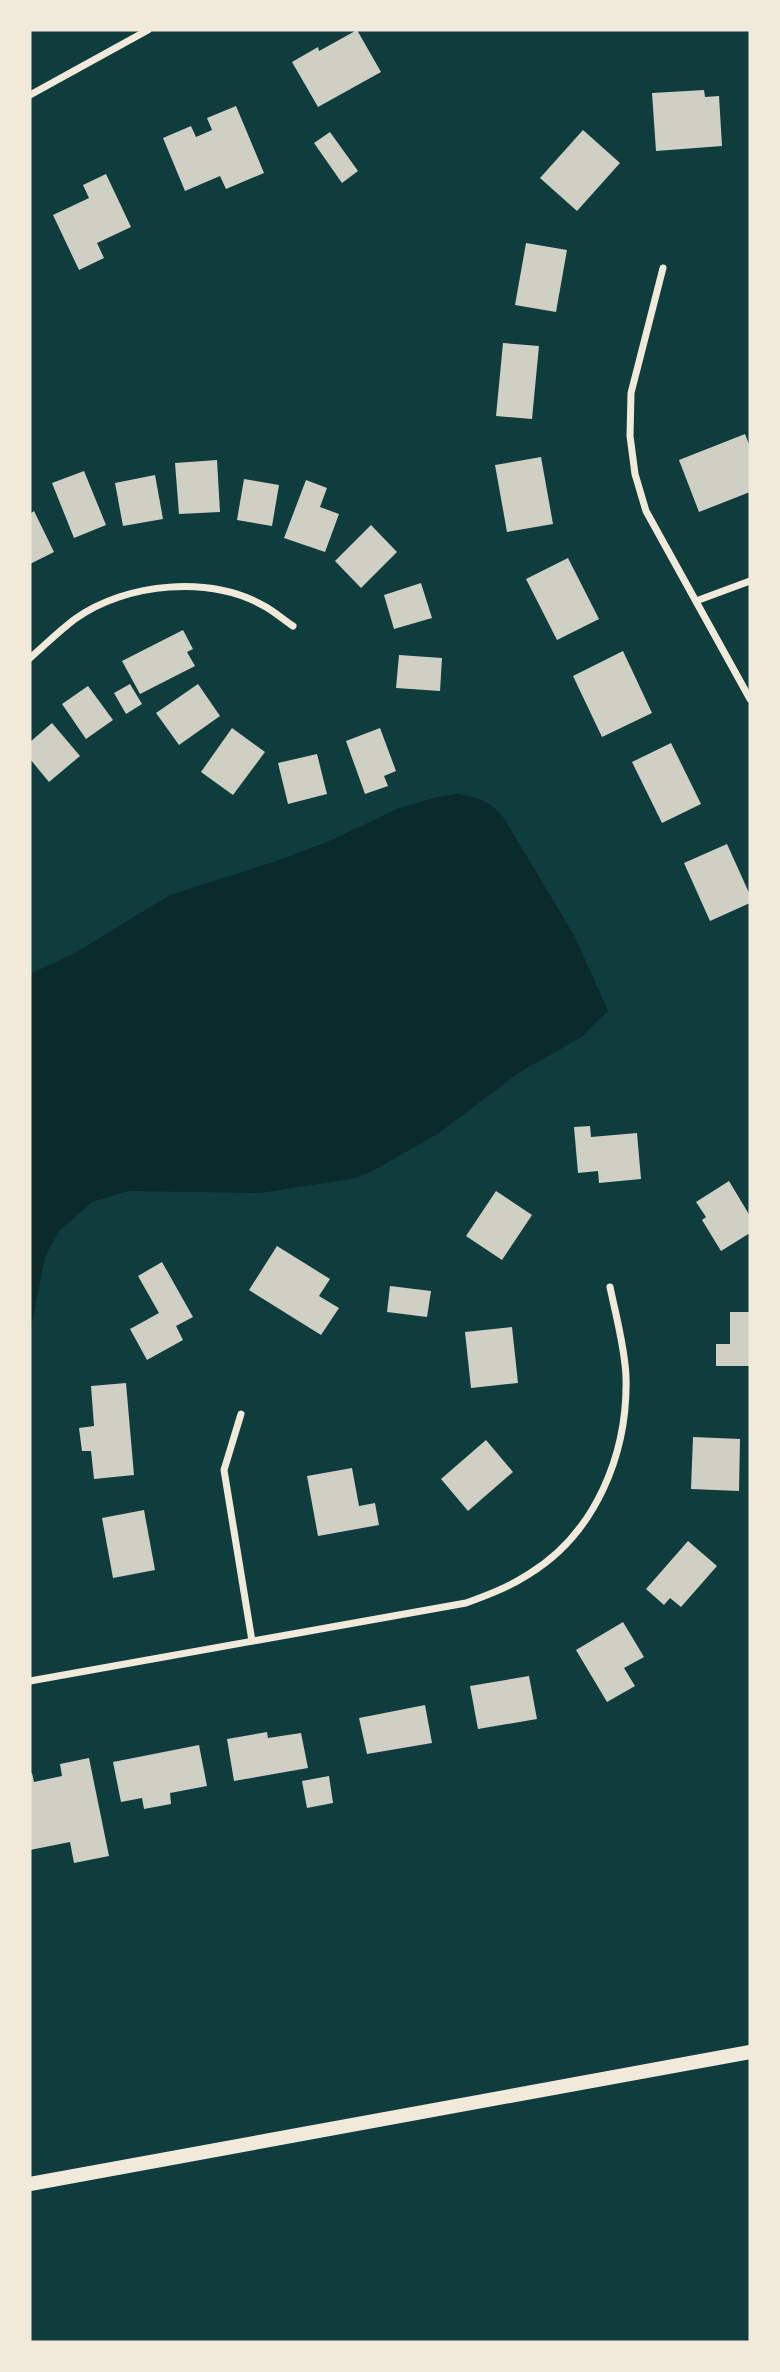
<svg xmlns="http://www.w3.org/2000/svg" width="780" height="2372" viewBox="0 0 780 2372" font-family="'Nunito Sans',sans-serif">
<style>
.water{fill:#0a2a2b}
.building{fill:#cfcfc3}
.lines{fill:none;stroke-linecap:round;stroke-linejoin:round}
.minor{stroke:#f1e9da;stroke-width:7}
.secondary{stroke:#f1e9da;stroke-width:14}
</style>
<rect width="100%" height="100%" fill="#0f3d3e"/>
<path class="water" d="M457,794c22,3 34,8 47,24l71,119 33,74 -26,26 -62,35 -81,61 -70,40 -18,6 -91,14 -131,-2 -37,11 -33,29 -14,26 -15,77v-360l45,-21 95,-58 106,-34 49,-18 72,-34 36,-11z"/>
<g class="building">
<path d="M357,30l24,42 -63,35 -26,-45 26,-15 1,4z"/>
<path d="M704,90l1,7 14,-1 3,50 -66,5 -4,-58z"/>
<path d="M236,106l28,67 -38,16 -6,-13 -35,15 -22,-53 28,-12 5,11 16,-7 -5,-12z"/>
<path d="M583,130l37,33 -43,48 -37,-33z"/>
<path d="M330,132l28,39 -16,12 -28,-40z"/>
<path d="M106,174l25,53 -34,16 7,15 -25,12 -26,-55 36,-17 -6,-13z"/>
<path d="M526,243l41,7 -11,62 -41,-7z"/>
<path d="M503,343l36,3 -7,73 -36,-3z"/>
<path d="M745,434l5,13v45l-51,20 -20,-52z"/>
<path d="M541,457l12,67 -46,8 -12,-67z"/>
<path d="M217,460l3,52 -41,2 -4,-51z"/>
<path d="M84,471l22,54 -32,13 -22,-55z"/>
<path d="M155,475l8,44 -40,7 -8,-43z"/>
<path d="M244,479l35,6 -7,41 -35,-6z"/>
<path d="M306,480l21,8 -7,19 19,7 -14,38 -41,-14z"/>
<path d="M34,511l20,41 -24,12v-50z"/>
<path d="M371,525l26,27 -36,36 -26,-27z"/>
<path d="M568,558l31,61 -42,21 -31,-61z"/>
<path d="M421,583l11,35 -38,11 -10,-34z"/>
<path d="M183,630l10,19 -6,3 8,14 -55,28 -18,-33z"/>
<path d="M623,651l29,62 -50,24 -29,-61z"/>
<path d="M399,655l43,3 -2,33 -44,-3z"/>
<path d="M130,684l12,20 -16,10 -12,-21z"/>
<path d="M198,684l22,32 -41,29 -23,-32z"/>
<path d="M88,686l25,34 -27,19 -24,-35z"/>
<path d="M52,723l28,33 -31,26 -19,-23v-17z"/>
<path d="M232,728l33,24 -32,43 -32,-23z"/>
<path d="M380,728l16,43 -12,5 4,10 -23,8 -19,-53z"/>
<path d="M671,743l30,61 -39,19 -30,-61z"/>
<path d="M317,754l10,40 -39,10 -10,-41z"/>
<path d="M727,844l23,51v8l-40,18 -26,-58z"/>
<path d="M590,1126l1,11 46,-4 4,46 -42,4 -1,-12 -20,2 -4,-46z"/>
<path d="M729,1181l21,35v17l-29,18 -19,-31 4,-3 -10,-15z"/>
<path d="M496,1191l36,24 -30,45 -36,-24z"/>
<path d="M277,1246l53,33 -11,17 20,12 -18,27 -72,-45z"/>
<path d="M162,1262l31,55 -17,9 7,14 -36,20 -17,-31 29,-16 -21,-37z"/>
<path d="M390,1286l41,5 -4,26 -40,-5z"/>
<path d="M730,1312h20v54h-34v-22h14z"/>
<path d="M512,1327l6,56 -47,5 -6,-56z"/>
<path d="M126,1383l8,92 -40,4 -3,-28h-9l-3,-23 15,-2 -3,-40z"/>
<path d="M693,1437l47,2 -1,52 -48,-2z"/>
<path d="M486,1440l27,32 -45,39 -27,-32z"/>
<path d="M352,1468l7,38 16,-3 4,22 -61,11 -11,-60z"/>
<path d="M144,1510l11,60 -42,8 -11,-60z"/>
<path d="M688,1541l29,25 -36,41 -11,-9 -6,7 -18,-16z"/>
<path d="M623,1622l21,35 -20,11 11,18 -28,16 -31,-52z"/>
<path d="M529,1676l8,43 -59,10 -8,-43z"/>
<path d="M425,1705l7,38 -65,11 -8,-36z"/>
<path d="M267,1732l1,6 33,-5 7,35 -74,13 -7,-42z"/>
<path d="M199,1745l8,41 -37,7 1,11 -27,5 -2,-11 -21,4 -8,-40z"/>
<path d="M89,1758l20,98 -35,7 -4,-21 -40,8v-77h2l2,9 28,-6 -2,-12z"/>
<path d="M329,1776l4,27 -26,5 -5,-27z"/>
</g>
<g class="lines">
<g class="minor">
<path d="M30,95l118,-65"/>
<path d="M663,268l-32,125 -1,43 5,38 11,37 104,188"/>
<path d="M696,601l54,-20"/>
<path d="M30,658c15,-13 29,-27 45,-39 52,-37 136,-44 191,-12 10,6 18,13 27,19"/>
<path d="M241,1414l-17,56 28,171"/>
<path d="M30,1681l436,-78c22,-8 43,-16 63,-29 67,-41 99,-121 97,-197 -1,-29 -10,-61 -16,-90"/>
</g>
<path class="secondary" d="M30,2184l720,-132"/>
</g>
<rect width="780" height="2372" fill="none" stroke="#f1e9da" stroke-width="63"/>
</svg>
